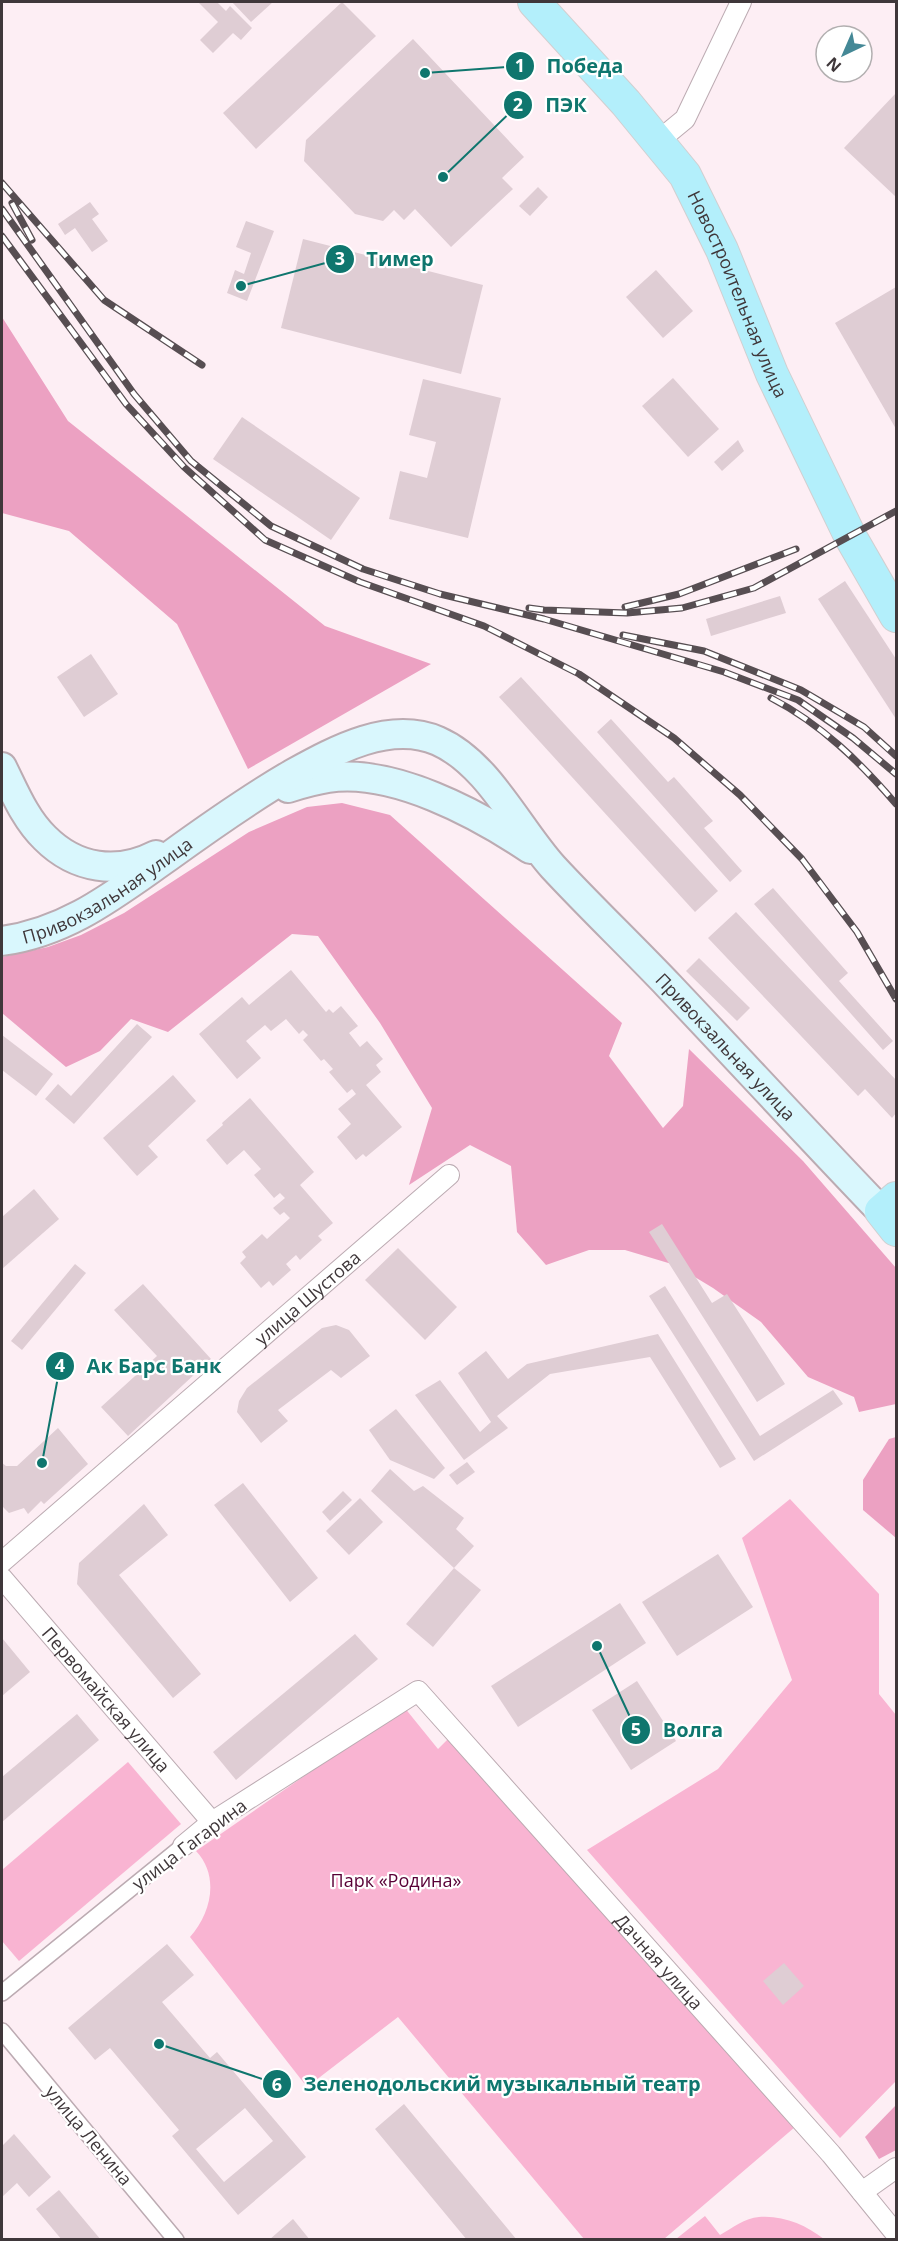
<svg xmlns="http://www.w3.org/2000/svg" width="898" height="2241" viewBox="0 0 898 2241" font-family="'Open Sans',sans-serif">
<style>
.green{fill:#f9b4d2}
.forest{fill:#eca1c2}
.building{fill:#dfcdd4;fill-rule:evenodd}
.lines{fill:none;stroke-linecap:round;stroke-linejoin:round}
.pedestrian-casing{stroke:#bcabb2;stroke-width:18}
.minor-casing{stroke:#bcabb2;stroke-width:22}
.secondary-casing{stroke:#bcabb2;stroke-width:32}
.primary-casing{stroke:#d1cfd0;stroke-width:34}
.pedestrian{stroke:#fff;stroke-width:15}
.minor{stroke:#fff;stroke-width:20}
.secondary{stroke:#d9f7fd;stroke-width:28}
.primary{stroke:#b3effb;stroke-width:32}
.rail-casing{stroke:#574e52;stroke-width:7}
.rail{stroke:#fff;stroke-width:4.5;stroke-dasharray:14;stroke-linecap:butt}
.labels{text-anchor:middle;dominant-baseline:central;stroke-width:4.5;stroke-linejoin:round;paint-order:stroke}
.street-label{font-size:18px;fill:#3f373a;stroke:#fff}
.park-label{font-size:18px;fill:#590036;stroke:#fff}
.leader{fill:none;stroke:#0f766e;stroke-width:2}
.callout-dot{fill:#0f766e;stroke:#fff;stroke-width:2}
.mark-label{font-size:18px;text-anchor:middle;font-weight:bold;fill:#fff}
.callout-label{font-size:20px;text-anchor:middle;font-weight:bold;fill:#0f766e;stroke:#fff;stroke-width:4.5;stroke-linejoin:round;paint-order:stroke}
</style>
<rect width="100%" height="100%" fill="#fdeef4"/>
<g class="green">
<path d="M790,1499l89,95v100l17,21v366l-56,57 -253,-288 131,-81 74,-89 -50,-142z"/>
<path d="M404,1707l34,42 14,-14 343,392 -131,112h-80l-186,-222 -91,70 -117,-150c21,-23 30,-61 6,-86z"/>
<path d="M128,1762l53,62 -162,137 -17,-20v-71z"/>
<path d="M705,2216l15,19c12,-7 25,-17 39,-18 24,-2 47,8 65,22h-148z"/>
</g>
<g class="forest">
<path d="M2,317l66,104 257,205 106,38 -183,105 -71,-145 -108,-93 -67,-18z"/>
<path d="M342,803l48,12 232,208 -13,33 54,72 20,-22 6,-57 114,112 93,107v136l-37,8 -5,-15 -46,-20 -47,-55 -48,-34 -38,-23 -50,-15h-36l-43,15 -29,-33 -6,-66 -41,-21 -61,40 23,-77 -52,-85 -62,-87 -26,-2 -124,98 -37,-13 -31,32 -34,16 -64,-54v-56l46,-10 33,-12 43,-22 125,-81 58,-25z"/>
<path d="M896,1437v101l-33,-28v-30l26,-41z"/>
<path d="M896,2105v45l-17,9 -14,-22z"/>
</g>
<g class="building">
<path d="M198,2h19l9,9 4,-5 22,22 -11,12 -8,-7 -20,20 -13,-13 18,-18z"/>
<path d="M232,2h41l-22,20z"/>
<path d="M342,2l34,34 -120,113 -33,-36z"/>
<path d="M413,39l111,118 -22,21 11,11 -62,58 -36,-38 -11,11 -10,-10 -11,11 -28,-7 -51,-53 2,-21z"/>
<path d="M896,93v104l-52,-49z"/>
<path d="M538,187l10,10 -18,19 -11,-10z"/>
<path d="M90,202l9,12 -7,5 16,22 -16,11 -17,-24 -10,7 -7,-11z"/>
<path d="M246,221l28,10 -27,70 -20,-8 8,-23 9,4 7,-21 -15,-6z"/>
<path d="M303,239l180,46 -22,89 -180,-46z"/>
<path d="M656,270l37,41 -30,27 -37,-41z"/>
<path d="M896,287v142l-61,-106z"/>
<path d="M673,378l46,51 -31,28 -46,-51z"/>
<path d="M423,379l78,19 -33,140 -79,-19 11,-48 27,7 9,-36 -27,-7z"/>
<path d="M242,417l118,81 -29,42 -118,-81z"/>
<path d="M738,440l6,11 -22,20 -8,-9z"/>
<path d="M845,581l51,78v60l-78,-120z"/>
<path d="M780,596l6,17 -75,23 -5,-17z"/>
<path d="M91,654l27,40 -34,23 -27,-40z"/>
<path d="M521,677l197,214 -23,21 -196,-215z"/>
<path d="M611,719l57,63 6,-5 39,44 -9,7 38,43 -12,11 -133,-150z"/>
<path d="M773,888l75,85 -9,8 54,60 -10,9 -129,-146z"/>
<path d="M736,912l160,168v33l-4,5 -27,-29 -7,7 -150,-158z"/>
<path d="M699,958l51,50 -13,13 -51,-50z"/>
<path d="M291,970l35,42 3,-3 4,4 8,-7 17,20 -9,7 11,14 7,-6 16,18 -7,6 5,7 -15,13 36,42 -36,30 -3,-3 -7,6 -19,-23 14,-13 -13,-15 18,-15 -4,-5 -5,4 -18,-21 4,-3 -9,-10 -3,2 -18,-21 5,-5 -5,-5 -4,4 -13,-15 -15,12 -6,-6 -19,16 15,17 -24,21 -38,-45 43,-37 7,8z"/>
<path d="M137,1024l15,13 -78,87 -29,-25 13,-15 13,12z"/>
<path d="M2,1035l51,39 -17,22 -34,-26z"/>
<path d="M173,1075l23,26 -48,45 10,11 -21,19 -34,-38z"/>
<path d="M250,1098l64,74 -14,13 33,38 -15,13 4,4 -22,20 -4,-5 -10,9 5,6 -18,16 -4,-5 -8,7 -21,-25 6,-6 -4,-5 20,-18 5,5 23,-21 -6,-6 -4,3 -7,-7 12,-10 -5,-5 -6,5 -20,-23 7,-6 -17,-19 -17,15 -21,-25 17,-15 -1,-2z"/>
<path d="M34,1189l25,30 -57,50v-52z"/>
<path d="M662,1224l50,79 15,-9 58,90 -28,18 -108,-170z"/>
<path d="M398,1248l59,59 -32,33 -60,-60z"/>
<path d="M75,1264l11,9 -64,77 -11,-9z"/>
<path d="M143,1284l68,75 -83,77 -27,-29 56,-51 -43,-46z"/>
<path d="M665,1286l95,150 73,-46 10,14 -89,57 -105,-165z"/>
<path d="M336,1325l13,5 21,26 -29,22 -10,-8 -53,40 10,11 -27,22 -24,-31 2,-11 8,-13 75,-60z"/>
<path d="M658,1334l78,125 -16,9 -70,-111 -100,17 -53,42 11,12 -44,32 -49,-65 25,-15 40,52 11,-10 -33,-49 28,-22 22,28 19,-15z"/>
<path d="M396,1409l49,59 -11,11 -44,-19 -21,-30z"/>
<path d="M58,1428l30,36 -44,40 -3,-3 -13,13 -4,-6 -15,5 -6,-6 -1,2v-46l4,3h11z"/>
<path d="M467,1462l8,10 -18,13 -8,-10z"/>
<path d="M390,1469l24,22 9,-5 41,32 -8,11 18,17 -20,22 -83,-77z"/>
<path d="M243,1483l75,95 -28,24 -76,-97z"/>
<path d="M343,1491l9,9 -22,21 -8,-9z"/>
<path d="M360,1498l23,24 -34,33 -23,-24z"/>
<path d="M144,1504l24,31 -49,40 82,99 -28,24 -96,-114 2,-21z"/>
<path d="M718,1554l35,53 -76,49 -35,-54z"/>
<path d="M454,1568l27,22 -48,57 -27,-23z"/>
<path d="M620,1603l26,40 -128,84 -27,-41z"/>
<path d="M355,1634l23,25 -142,121 -23,-28z"/>
<path d="M2,1638l28,34 -28,24z"/>
<path d="M637,1681l39,60 -45,29 -39,-60z"/>
<path d="M77,1714l22,26 -97,82v-45z"/>
<path d="M167,1944l27,31 -32,27 48,56 7,-6 89,105 -68,58 -66,-79 7,-6 -69,-82 -15,12 -27,-32zM245,2108l28,33 -49,41 -28,-33z"/>
<path d="M784,1963l20,23 -21,19 -20,-24z"/>
<path d="M404,2104l113,136h-50l-43,-52 -49,-59z"/>
<path d="M14,2134l37,43 -22,20 -12,-14 -15,14v-51z"/>
<path d="M59,2190l42,50h-39l-26,-31z"/>
<path d="M293,2219l17,21h-41z"/>
</g>
<g class="lines">
<defs>
<g id="pedestrian">
<path d="M2,1993l181,-147"/>
<path d="M2,2031l174,209"/>
</g>
<g id="minor">
<path d="M657,142l28,-23 56,-117"/>
<path id="s1" d="M2,1562l447,-387"/>
<path id="s2" d="M2,1578l210,244"/>
<path id="s3" d="M183,1846l29,-24 206,-131 413,463 65,80"/>
<path d="M862,2192l34,-24"/>
</g>
<g id="secondary">
<path d="M2,767c12,24 23,52 43,71 31,31 72,37 111,17"/>
<path d="M288,788c13,-4 27,-8 40,-10 65,-10 150,36 202,71"/>
<path id="s4" d="M2,941c66,-9 113,-47 166,-84 40,-29 81,-58 124,-83 42,-23 97,-54 146,-33 50,22 79,86 115,126 37,40 78,79 116,119 71,75 141,151 212,225"/>
</g>
<g id="primary">
<path id="s5" d="M534,2l92,101 59,72 37,75 50,124 78,162 46,80"/>
<path d="M896,1198l-15,13 15,19"/>
</g>
</defs>
<use href="#pedestrian" class="pedestrian-casing"/>
<use href="#minor" class="minor-casing"/>
<use href="#secondary" class="secondary-casing"/>
<use href="#primary" class="primary-casing"/>
<use href="#pedestrian" class="pedestrian"/>
<use href="#minor" class="minor"/>
<use href="#secondary" class="secondary"/>
<use href="#primary" class="primary"/>
<defs>
<g id="rail">
<path d="M2,183l102,117 98,65"/>
<path d="M12,203l20,37"/>
<path d="M2,209l132,185 57,67 80,65 92,43 77,25 104,25 180,53 74,28 55,38 43,36"/>
<path d="M2,236l124,168 58,63 81,73 95,42 124,44 95,48 95,64 66,57 62,64 55,73 39,67"/>
<path d="M625,607l54,-13 117,-45"/>
<path d="M529,608l15,2 83,3 55,-5 72,-20 142,-77"/>
<path d="M623,635l81,16 97,39 63,37 32,29"/>
<path d="M771,698c50,26 89,64 125,106"/>
</g>
</defs>
<use href="#rail" class="rail-casing"/>
<use href="#rail" class="rail"/>
</g>
<g class="labels">
<g class="street-label">
<text stroke="none"><textPath href="#s5" startOffset="360">Новостроительная улица</textPath></text>
<text stroke="none"><textPath href="#s4" startOffset="118">Привокзальная улица</textPath></text>
<text stroke="none"><textPath href="#s4" startOffset="914">Привокзальная улица</textPath></text>
<text stroke="none"><textPath href="#s1" startOffset="404">улица Шустова</textPath></text>
<text stroke="none"><textPath href="#s2" startOffset="160">Первомайская улица</textPath></text>
<text transform="translate(189 1844) rotate(-37)">улица Гагарина</text>
<text stroke="none"><textPath href="#s3" startOffset="644">Дачная улица</textPath></text>
<text transform="translate(89 2135) rotate(50)">улица Ленина</text>
</g>
<g class="park-label">
<text x="396" y="1880">Парк «Родина»</text>
</g>
</g>
<path class="leader" d="M425 73L520 66M443 177L518 105M241 286L340 259M42 1463L60 1366M597 1646L636 1730M159 2044L277 2084"/>
<g class="callout-dot">
<circle cx="425" cy="73" r="6"/>
<circle cx="443" cy="177" r="6"/>
<circle cx="241" cy="286" r="6"/>
<circle cx="42" cy="1463" r="6"/>
<circle cx="597" cy="1646" r="6"/>
<circle cx="159" cy="2044" r="6"/>
<circle cx="520" cy="66" r="15"/>
<circle cx="518" cy="105" r="15"/>
<circle cx="340" cy="259" r="15"/>
<circle cx="60" cy="1366" r="15"/>
<circle cx="636" cy="1730" r="15"/>
<circle cx="277" cy="2084" r="15"/>
</g>
<g class="mark-label">
<text x="520" y="72">1</text>
<text x="518" y="111">2</text>
<text x="340" y="265">3</text>
<text x="60" y="1372">4</text>
<text x="636" y="1736">5</text>
<text x="277" y="2091">6</text>
</g>
<g class="callout-label">
<text x="585" y="73">Победа</text>
<text x="566" y="112">ПЭК</text>
<text x="400" y="266">Тимер</text>
<text x="154" y="1373">Ак Барс Банк</text>
<text x="693" y="1737">Волга</text>
<text x="502" y="2091">Зеленодольский музыкальный театр</text>
</g>
<rect width="898" height="2241" fill="none" stroke="#3f373a" stroke-width="6"/>
<g transform="translate(844 54) rotate(224)"><circle r="28" fill="#ffffff" stroke="#b2afb0" stroke-width="1.5"/>
<path d="M0-4.5L10 22L0 15L-10 22Z" fill="#448896"/>
<text y="-9" font-size="16" font-weight="bold" text-anchor="middle" fill="#3f373a">N</text>
</g>
</svg>
